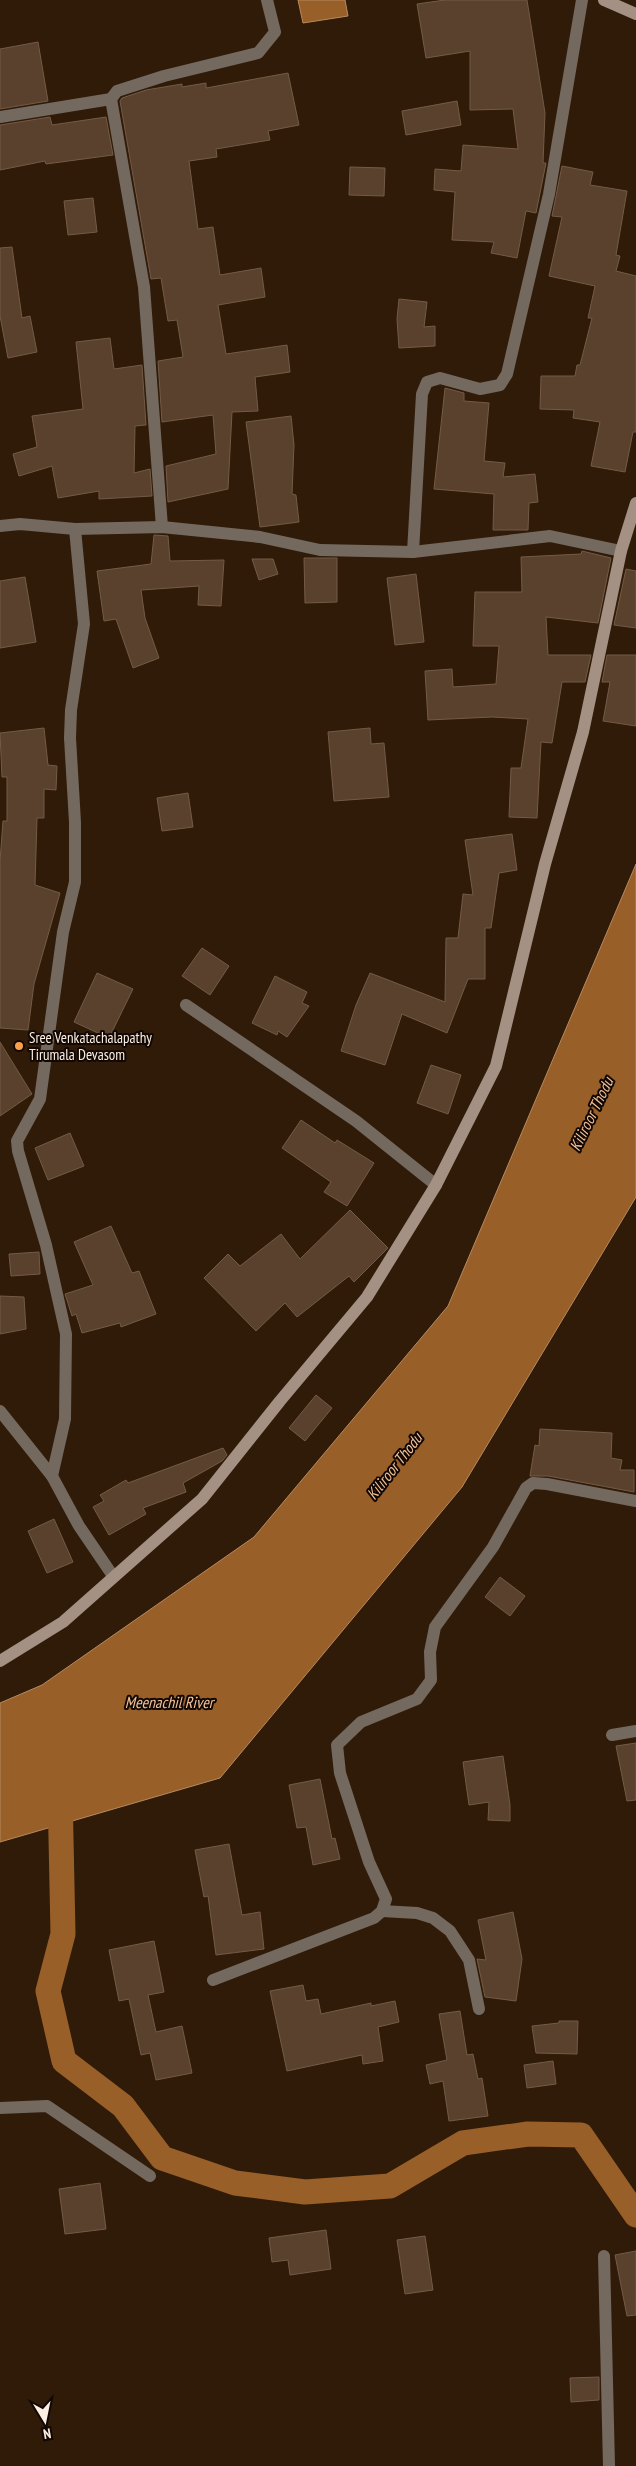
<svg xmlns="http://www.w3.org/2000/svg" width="636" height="2466" viewBox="0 0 636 2466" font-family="'PT Sans Narrow',sans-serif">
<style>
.water{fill:#995f29;stroke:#b78a60}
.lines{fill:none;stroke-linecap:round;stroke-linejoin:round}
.canal{stroke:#995f29;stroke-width:25}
.building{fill:#59412e;stroke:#735b46}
.service{stroke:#74695f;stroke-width:12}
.minor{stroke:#74695f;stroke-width:12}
.secondary{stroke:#a49183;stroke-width:12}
.poi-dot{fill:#f9a04d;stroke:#110803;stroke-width:2}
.labels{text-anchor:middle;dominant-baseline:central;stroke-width:4;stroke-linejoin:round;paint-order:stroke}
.poi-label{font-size:15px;fill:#fceee2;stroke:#110803;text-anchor:start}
.water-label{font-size:16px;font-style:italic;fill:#f3c199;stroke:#110803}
</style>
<rect width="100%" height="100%" fill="#301b08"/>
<g class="water">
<path d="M298,0h47l3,16 -45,7z"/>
<path d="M636,864v333l-174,290 -242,291 -220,64v-139l42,-18 212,-148 194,-231z"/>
</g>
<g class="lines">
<path class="canal" d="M60,1790l3,144 -15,57 16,70 59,45 39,52 73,25 70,9 85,-6 73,-43 65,-9 53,1 55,80"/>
</g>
<g class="building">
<path d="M445,0h82l18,113 -2,50h3l-10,50 -10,-2 -9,47 -26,-5 3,-11 -42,-2 3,-48 -21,-2 1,-21 26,2 2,-26 55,4 -5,-40 -43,1v-59l-44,7 -9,-54z"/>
<path d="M38,42l10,59 -48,8v-60z"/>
<path d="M288,73l11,52 -31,6 2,9 -54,9 1,8 -28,4 9,68 15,-2 7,48 41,-7 4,29 -47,8 8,49 61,-9 3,27 -35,5 3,34 -26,1 -4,77 -60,13 -2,-36 50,-12 -3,-39 -51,7 -4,-61 25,-4 -6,-37 -9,1 -7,-43 -10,1 -31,-178 2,-3 24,-8 36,-6v3l24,-4v5z"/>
<path d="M457,101l4,24 -55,10 -4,-24z"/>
<path d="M50,117l2,8 54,-8 7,38 -67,9 -1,-3 -45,9v-45z"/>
<path d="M562,166l31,6 -3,13 37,6 -11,64 4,1 -4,15 20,5v156h-3l-8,40 -34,-6 9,-44 -27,-4 1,-8 -34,-1 1,-33h34l2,-11h3l12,-47h-4l7,-32 -46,-10 13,-59 -10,-1z"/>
<path d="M350,167l35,1 -1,28 -35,-1z"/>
<path d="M93,198l4,34 -29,3 -4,-34z"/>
<path d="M12,247l10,71 8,-2 7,36 -29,6 -8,-42v-68z"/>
<path d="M399,299l28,3 -3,25 11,-1v20l-36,2 -2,-29z"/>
<path d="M110,338l4,31 28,-4 4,60 -11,1 -1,47 16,-4 2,27 -53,3v-8l-41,7 -6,-32 -33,10 -6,-22 24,-7 -5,-31 51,-7 -7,-67z"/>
<path d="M445,388l19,5v8l25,2 -5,58 21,2 -2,14 32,-3 3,28 -9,1 -1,27h-35l1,-36 -60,-5z"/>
<path d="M291,416l3,29 -2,49 4,1 3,27 -39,5 -14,-105z"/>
<path d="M154,535l14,1 2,25 54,-1 -3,46 -23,-1 1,-19 -58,4 4,28 14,40 -26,10 -17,-49 -12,2 -7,-50 54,-7z"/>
<path d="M582,551l29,7 -13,65 -52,-6 2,38h43l-6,27h-23l-10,61 -11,-1 -4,76 -28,-1 2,-49h10l7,-49 -36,-2 -64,3 -3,-49 27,-2 1,18 43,-3 3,-38h-26l2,-54h47l-1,-35 60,-3z"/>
<path d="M304,558h33v44l-32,1z"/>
<path d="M252,559h21l5,15 -19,6z"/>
<path d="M626,569l10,2v57l-22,-3z"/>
<path d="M416,574l8,68 -29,3 -8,-67z"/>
<path d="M25,577l11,65 -36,6v-67z"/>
<path d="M607,655h29v71l-33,-5 7,-39h-8z"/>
<path d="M44,728l4,37 9,1 -1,24 -12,-1v29h-7l-2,67 25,8 -26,91 -6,46 -28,-2v-167l3,-40h4v-44h-5l-2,-44z"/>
<path d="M370,728l1,16 13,-1 5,54 -55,4 -6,-69z"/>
<path d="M188,793l5,34 -31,4 -5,-33z"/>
<path d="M512,834l5,36 -18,3 -8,55h-6v51h-17l-21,54 -45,-19 -17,51 -44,-14 15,-46 14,-32 75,29 1,-64h12l5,-44 10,1 -8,-55z"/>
<path d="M202,948l27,18 -19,29 -28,-19z"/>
<path d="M97,973l36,16 -24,49 -35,-16z"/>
<path d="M275,976l32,16 -5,11 7,3 -22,31 -9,-6 -1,4 -25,-12z"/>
<path d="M0,1042l32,52 -32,22z"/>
<path d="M431,1065l30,10 -13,39 -31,-11z"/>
<path d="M301,1120l34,23 2,-3 37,23 -27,43 -23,-14 7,-10 -49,-34z"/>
<path d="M70,1133l14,33 -36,14 -13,-32z"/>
<path d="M350,1210l38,38 -34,34 -5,-6 -52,41 -12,-14 -29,28 -52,-53 24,-24 12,12 41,-32 19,25z"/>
<path d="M111,1226l21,47 7,-2 17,43 -35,13 -1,-4 -38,10 -6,-19 -4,2 -7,-22 28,-9 -19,-43z"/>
<path d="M39,1252l1,22 -29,2 -2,-22z"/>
<path d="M0,1296l24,1 2,32 -26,5z"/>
<path d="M316,1395l16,13 -27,33 -16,-13z"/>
<path d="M540,1429l72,4 -1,25 11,2 -2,10h14v22l-86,-16h-18l5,-31 4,1z"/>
<path d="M223,1448l4,7 -5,6 -39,22 3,9 -43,16 3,6 -37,21 -16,-28 11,-6 -4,-6 26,-15 2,3z"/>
<path d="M54,1519l19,43 -26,11 -19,-42z"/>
<path d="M500,1577l25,19 -15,20 -25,-19z"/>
<path d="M636,1743v57l-9,1 -11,-55z"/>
<path d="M503,1756l7,49v16l-22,-1 1,-18 -20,3 -6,-43z"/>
<path d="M320,1779l12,60 3,-1 5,21 -27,6 -7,-38 -9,1 -8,-43z"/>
<path d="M229,1844l13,71 18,-3 4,37 -48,6 -8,-59 -4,1 -9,-47z"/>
<path d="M513,1912l9,47 -6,42 -31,-4 -8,-38 9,1 -8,-40z"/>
<path d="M154,1941l10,51 -16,3 8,37 26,-6 10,47 -36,7 -6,-27 -9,2 -12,-56 -10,2 -10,-51z"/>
<path d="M303,1985l3,16 12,-2 3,15 50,-11v3l24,-5 4,21 -21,5 5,34 -20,3 -1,-9 -75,16 -17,-80z"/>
<path d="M460,2011l7,44 6,-1 5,25 4,-1 6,38 -39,5 -6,-40 -13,3 -4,-19 21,-5 -8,-46z"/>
<path d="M559,2021h19l-1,33 -41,-1 -4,-27 27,-3z"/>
<path d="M553,2061l3,23 -29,4 -3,-23z"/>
<path d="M100,2183l6,46 -41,5 -6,-45z"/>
<path d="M326,2230l5,39 -41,6 -2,-15 -16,2 -3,-24z"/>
<path d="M425,2236l8,54 -28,4 -8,-54z"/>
<path d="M636,2251v64l-9,1 -12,-61z"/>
<path d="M599,2377v23l-28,2 -1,-24z"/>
</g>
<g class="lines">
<g class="service">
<path d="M0,1411l52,65 27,50 34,50"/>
<path d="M612,1735l24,-4"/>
</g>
<g class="minor">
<path d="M111,99l33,188 18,240"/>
<path d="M0,117l111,-18 6,-8 47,-15 94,-23 17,-21 -8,-32"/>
<path d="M0,526l20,-2 55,5 87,-2 98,10 60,13 93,2 137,-16 71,15"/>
<path d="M413,552l9,-158 5,-12 13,-4 40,11 20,-4 7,-11 42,-180 33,-194"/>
<path d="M186,1005l170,116 80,64"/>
<path d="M52,1476l13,-57 1,-85 -20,-89 -28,-94 -1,-10 23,-42 23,-167 12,-50v-60l-5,-84 1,-28 13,-86 -9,-95"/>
<path d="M382,1911l35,2 16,5 17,13 19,29 10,49"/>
<path d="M213,1980l161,-62 8,-7 4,-12 -17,-37 -29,-89 -3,-28 24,-23 56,-23 14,-19 -1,-28 5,-25 58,-80 33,-59 7,-5 14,1 89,17"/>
<path d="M0,2108l47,-2 103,70"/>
<path d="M604,2256l5,210"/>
</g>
<g class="secondary">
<path d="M604,0l32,14"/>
<path d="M0,1661l63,-39 139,-123 78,-98 87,-104 69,-112 60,-119 49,-202 38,-132 38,-181 15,-48"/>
</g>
</g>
<circle class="poi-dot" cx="19" cy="1046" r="5"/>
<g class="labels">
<g class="poi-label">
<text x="29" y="1037">Sree Venkatachalapathy<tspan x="29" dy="17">Tirumala Devasom</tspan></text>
</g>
<g class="water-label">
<text transform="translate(591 1114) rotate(-64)">Kiliroor Thodu</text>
<text transform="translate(394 1466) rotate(-52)">Kiliroor Thodu</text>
<text x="169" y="1702">Meenachil River</text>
</g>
</g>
<g transform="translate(45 2421) rotate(170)" stroke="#110803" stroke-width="4" paint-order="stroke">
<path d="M0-4L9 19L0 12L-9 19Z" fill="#fceee2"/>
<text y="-8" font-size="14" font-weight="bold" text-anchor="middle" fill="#fceee2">N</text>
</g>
</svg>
